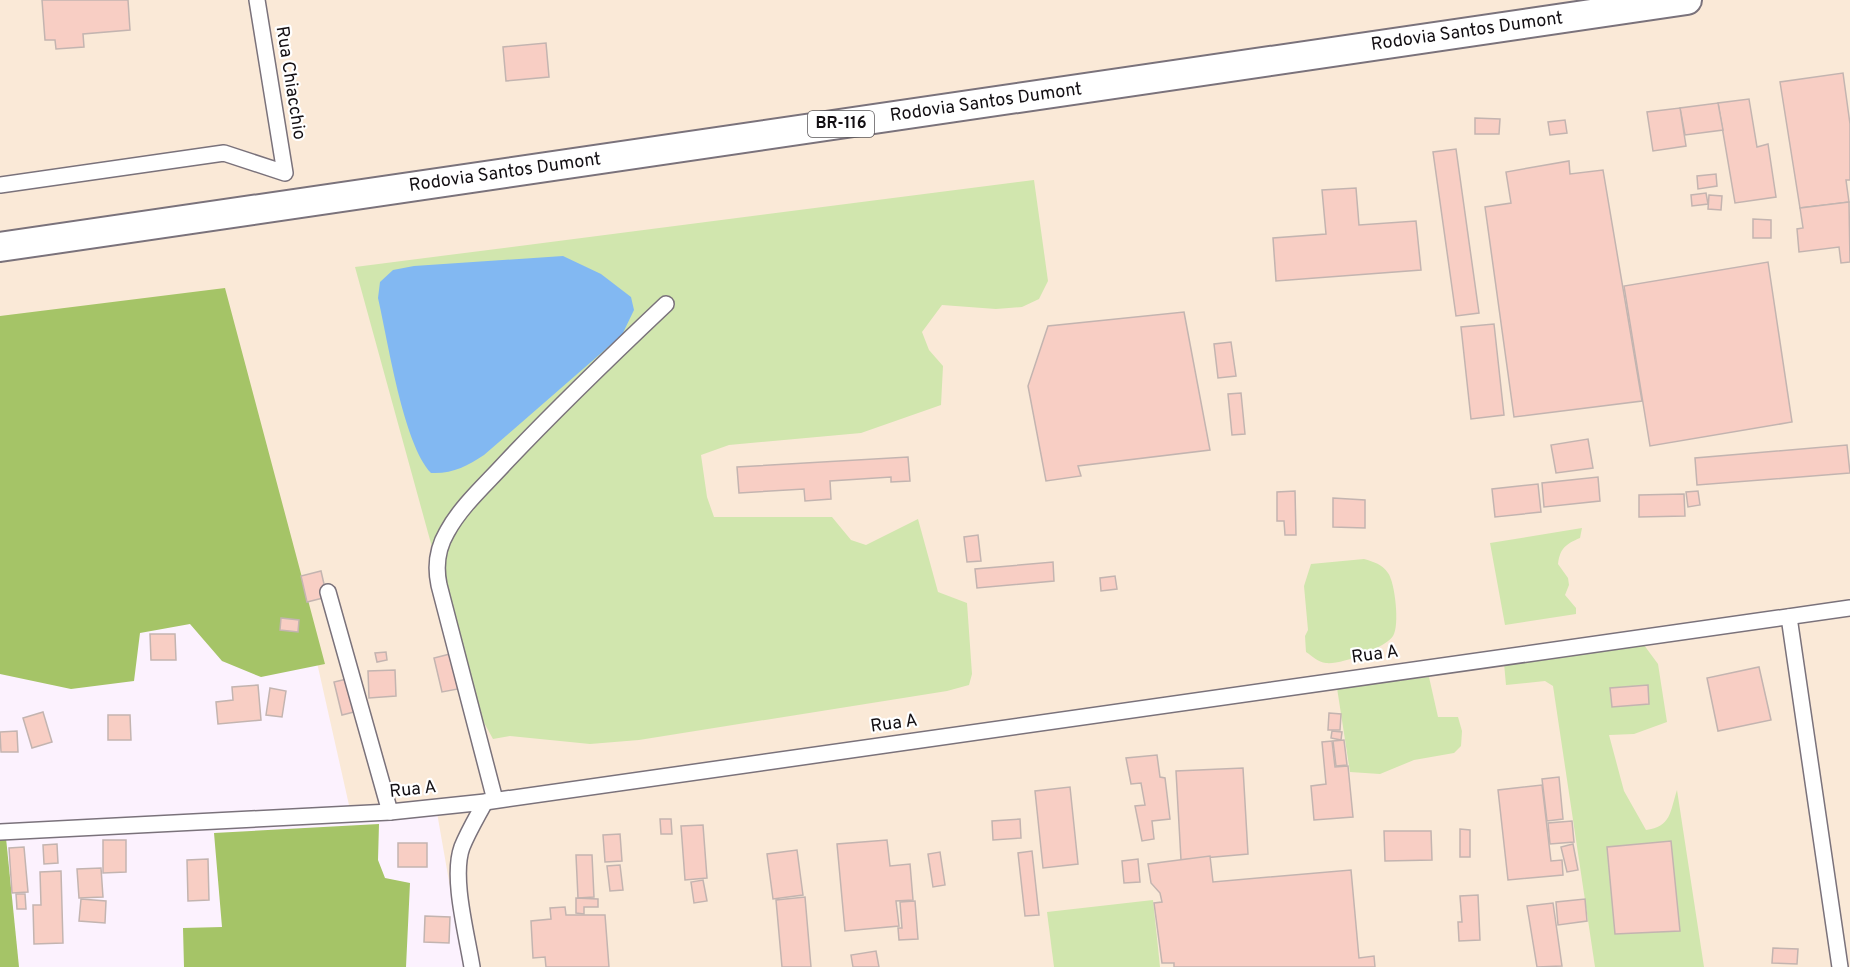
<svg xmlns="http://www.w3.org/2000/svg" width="1850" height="967" viewBox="0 0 1850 967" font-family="Overpass,sans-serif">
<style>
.industrial{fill:#fae9d7}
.green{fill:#d1e6ae}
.forest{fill:#a5c467}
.water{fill:#82b8f2}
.building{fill:#f8cec4;stroke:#c3b4b0;stroke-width:1.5}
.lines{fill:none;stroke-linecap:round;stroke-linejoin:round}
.street-casing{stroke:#7a727b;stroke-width:18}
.highway-casing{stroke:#7a727b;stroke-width:32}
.street{stroke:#fff;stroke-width:15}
.highway{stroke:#fff;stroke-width:28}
.labels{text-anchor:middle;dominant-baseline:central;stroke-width:4.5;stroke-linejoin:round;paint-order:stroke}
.shield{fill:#fff;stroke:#5a575a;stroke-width:1.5}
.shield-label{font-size:16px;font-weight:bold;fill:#130f13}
.street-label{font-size:18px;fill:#130f13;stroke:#fff}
</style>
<rect width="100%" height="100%" fill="#fcf2fe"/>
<path class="industrial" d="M0,0h1850v967h-1386l-28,-160 -85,7 -64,-285 -287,28z"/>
<g class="green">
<path d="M1034,180l14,101 -9,18 -17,8 -26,2 -54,-4 -20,27 7,18 14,16 -2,39 -80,28 -132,12 -28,10 6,42 7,20h118l19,23 15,5 52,-26 20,73 29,11 5,71 -3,11 -22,6 -308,49 -49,4 -80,-8 -17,3 -11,-20 -19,-59 -108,-393z"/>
<path d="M1582,528l-2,10c-14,6 -20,10 -22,26l10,14 1,7 -4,10 11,13v6l-71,11 -15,-82z"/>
<path d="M1364,559c10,3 18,5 24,14 7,9 12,53 5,63 -8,12 -52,29 -67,27 -8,-1 -14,-7 -20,-11l-1,-16 3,-6 -4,-44 7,-22z"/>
<path d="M1644,645l14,19 9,58 -33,12 -25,1 15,56 22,39c25,-3 24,-18 31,-40l27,177h-109l-42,-281 -8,-5 -39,4 -2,-22z"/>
<path d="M1429,677l9,40h20l4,14 -1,15 -7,7 -40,7 -34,14 -30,-2 -13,-84z"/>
<path d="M1153,900l7,67h-106l-7,-55z"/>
</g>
<g class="forest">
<path d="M225,288l100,376 -64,13 -39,-16 -32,-37 -50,9 -6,48 -63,8 -71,-15v-358z"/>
<path d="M379,824l-1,36 7,18 25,5 -4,84h-222l-1,-39 39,-1 -8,-94z"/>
<path d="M6,838l13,129h-19v-128z"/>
</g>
<path class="water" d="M563,256l38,18 30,23 3,13 -12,25 -138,120c-17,11 -31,19 -53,18 -28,-30 -43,-132 -53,-175l2,-16 13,-12 21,-4z"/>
<g class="building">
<path d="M42,0h86l2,30 -47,4 1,13 -28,2 -1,-9h-10z"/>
<path d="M546,43l3,34 -43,4 -3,-34z"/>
<path d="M1843,73l7,51v56h-4l3,22 -49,6 -20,-126z"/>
<path d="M1749,99l8,48 11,-3 8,53 -41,6 -17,-100z"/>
<path d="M1718,103l5,27 -38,5 -5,-27z"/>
<path d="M1680,108l6,38 -33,5 -6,-39z"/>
<path d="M1475,118l25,1 -1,15h-24z"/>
<path d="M1565,120l2,13 -17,2 -2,-13z"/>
<path d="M1456,149l23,164 -23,3 -23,-164z"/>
<path d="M1569,161l1,13 33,-4 39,231 -128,16 -29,-210 26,-4 -5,-31z"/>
<path d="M1716,174l1,12 -19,3 -1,-13z"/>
<path d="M1356,188l3,37 57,-4 5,49 -145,11 -3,-43 53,-4 -4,-44z"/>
<path d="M1706,193l2,11 -16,2 -1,-11z"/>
<path d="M1709,195l13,1 -1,14 -13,-1z"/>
<path d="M1849,202l1,60 -9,1 -2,-16 -40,5 -2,-23 6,-1 -3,-20z"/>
<path d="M1753,219l18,1v18h-18z"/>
<path d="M1768,262l24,160 -142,24 -26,-160z"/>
<path d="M1184,312l26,138 -132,16 3,10 -35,5 -18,-95 20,-60z"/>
<path d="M1494,324l10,91 -33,4 -10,-92z"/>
<path d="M1231,342l5,34 -18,2 -4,-34z"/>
<path d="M1241,393l4,41 -13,1 -4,-41z"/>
<path d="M1588,439l5,29 -37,5 -5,-28z"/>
<path d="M1847,445l3,28 -153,12 -2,-27z"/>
<path d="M908,457l2,24 -19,1v-5l-61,4 1,18 -26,2 -1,-12 -65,4 -2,-26z"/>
<path d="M1598,477l2,24 -56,6 -2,-24z"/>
<path d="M1538,484l3,28 -46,5 -3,-28z"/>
<path d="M1295,491l1,44h-11l-1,-14h-7v-29z"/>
<path d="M1698,491l2,14 -12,2 -2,-15z"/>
<path d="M1684,494l1,22 -46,1v-22z"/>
<path d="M1333,498l32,2v28l-32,-1z"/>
<path d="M978,535l3,26 -14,1 -3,-25z"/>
<path d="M1053,562l1,19 -77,7 -2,-19z"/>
<path d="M321,571l6,26 -20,5 -6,-26z"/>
<path d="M1115,576l2,13 -16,2 -1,-13z"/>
<path d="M281,618l18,2 -1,12 -18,-2z"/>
<path d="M150,634h25l1,26h-25z"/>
<path d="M386,652l1,8 -10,2 -2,-9z"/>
<path d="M450,654l8,35 -16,3 -8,-34z"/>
<path d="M1759,667l12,53 -53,11 -11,-53z"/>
<path d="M395,670l1,26 -27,2 -1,-27z"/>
<path d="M351,678l7,33 -16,4 -8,-33z"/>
<path d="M258,685l3,35 -43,4 -2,-22 17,-2 -1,-13z"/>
<path d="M1648,685l1,19 -37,3 -2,-19z"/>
<path d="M270,688l16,3 -4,26 -16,-2z"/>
<path d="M43,712l9,30 -20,6 -9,-30z"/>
<path d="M1329,713l12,1 -1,16h-12z"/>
<path d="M108,715h22l1,25h-23z"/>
<path d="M17,731l1,21h-17l-1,-20z"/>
<path d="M1332,731l10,1 -1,8 -10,-2z"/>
<path d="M1344,740l3,25 -11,1 -3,-25z"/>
<path d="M1332,741l3,26 13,-1 5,51 -39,3 -3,-34 15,-2 -4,-42z"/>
<path d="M1157,755l3,22 5,1 5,41 -18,2 2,18 -12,2 -7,-35 10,-1 -4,-22 -10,1 -5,-26z"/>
<path d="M1243,768l5,86 -67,6 -5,-89z"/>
<path d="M1559,777l4,42 -16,2 -5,-42z"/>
<path d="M1542,785l9,76 11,-1 1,15 -55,5 -10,-90z"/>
<path d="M1070,787l8,77 -35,4 -8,-77z"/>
<path d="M660,819h11l1,15h-11z"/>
<path d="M1020,819l1,19 -28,2 -1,-19z"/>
<path d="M1572,821l2,21 -24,2 -2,-21z"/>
<path d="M703,825l4,53 -22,2 -4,-54z"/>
<path d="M1460,829l10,1v27h-10z"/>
<path d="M1384,831h47l1,29 -47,1z"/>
<path d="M620,834l2,27 -17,1 -2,-27z"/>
<path d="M103,840h23v32l-23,1z"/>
<path d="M887,840l3,26 20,-2 3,36 -17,1 3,25 -54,5 -8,-87z"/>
<path d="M1671,841l9,90 -65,3 -8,-87z"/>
<rect x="398" y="843" width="29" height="24"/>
<path d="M57,844l1,19 -14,1 -1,-19z"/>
<path d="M1573,844l5,26 -11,2 -6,-25z"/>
<path d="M24,847l4,45 -16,1 -3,-45z"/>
<path d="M797,850l6,45 -30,4 -6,-45z"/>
<path d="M1032,851l7,64 -14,1 -7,-63z"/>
<path d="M940,852l5,33 -12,2 -5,-33z"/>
<path d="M576,855h16l2,42 -16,1z"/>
<path d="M1210,856l3,26 138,-12 8,88 15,-2 1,11h-201v-4h-12l-8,-60 8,-1 -2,-9 -9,-10 -3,-19z"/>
<path d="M208,859l1,41 -21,1 -1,-41z"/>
<path d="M1138,859l2,23 -16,1 -2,-22z"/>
<path d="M620,865l3,25 -13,1 -3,-25z"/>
<path d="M101,868l2,29 -24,1 -2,-29z"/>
<path d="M61,871l2,72 -29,1 -1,-39h8l-1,-33z"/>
<path d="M703,880l4,21 -13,2 -3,-21z"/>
<path d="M16,894h9l1,15h-9z"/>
<path d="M1478,895l2,45 -21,1 -1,-19h4l-2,-26z"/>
<path d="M805,897l6,70h-29l-6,-67z"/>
<path d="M576,898l22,1v8h-14v7l-8,-1z"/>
<path d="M81,899l25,2 -1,22 -26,-2z"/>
<path d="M1585,899l2,22 -29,4 -2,-23z"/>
<path d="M915,901l3,38 -19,1 -1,-12h4l-2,-26z"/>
<path d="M1553,903l9,63 -25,1 -10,-61z"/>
<path d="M565,907l1,8h39l4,52h-63l-1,-10 -12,1 -2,-37 20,-2 -1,-11z"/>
<path d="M425,916l25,1 -1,26 -25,-1z"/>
<path d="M1773,948l25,1 -1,15 -25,-1z"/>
<path d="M876,951l3,16h-26l-2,-12z"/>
</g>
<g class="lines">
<defs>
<g id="street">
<path d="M0,185l224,-32 61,20 -28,-173"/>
<path d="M328,592l62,220"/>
<path d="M1789,617l51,350"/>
<path d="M495,800l-56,-215c-4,-19 -2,-36 8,-53 14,-26 39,-48 59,-70 52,-55 105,-106 160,-158"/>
<path d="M0,832l390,-20 95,-10 1365,-194"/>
<path d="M472,967c-5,-32 -21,-90 -10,-120 6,-15 15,-30 23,-45"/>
</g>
<path id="highway" d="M0,247l1687,-247"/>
</defs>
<use href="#street" class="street-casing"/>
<use href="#highway" class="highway-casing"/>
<use href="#street" class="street"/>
<use href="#highway" class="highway"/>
</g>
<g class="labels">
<rect class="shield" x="808" y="111" width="66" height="26" rx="4.5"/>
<g class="shield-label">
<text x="841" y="124">BR-116</text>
</g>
<g class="street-label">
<text transform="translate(1467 32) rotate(-8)">Rodovia Santos Dumont</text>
<text transform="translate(290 83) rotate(81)">Rua Chiacchio</text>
<text transform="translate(986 103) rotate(-8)">Rodovia Santos Dumont</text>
<text transform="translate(505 173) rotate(-8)">Rodovia Santos Dumont</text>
<text transform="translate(1375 655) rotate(-8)">Rua A</text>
<text transform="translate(894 724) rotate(-8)">Rua A</text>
<text transform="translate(413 790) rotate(-6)">Rua A</text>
</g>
</g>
</svg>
